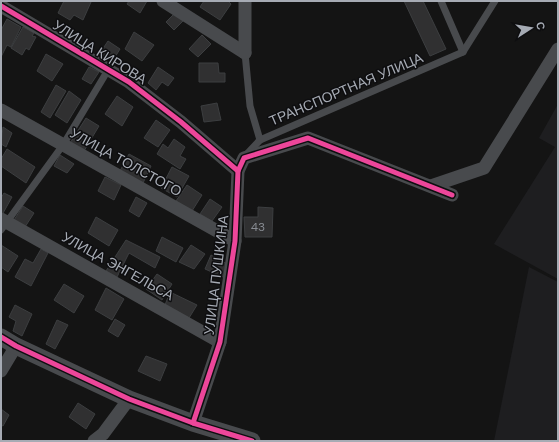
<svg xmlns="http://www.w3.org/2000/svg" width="559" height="442" viewBox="0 0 559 442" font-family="'DM Sans',sans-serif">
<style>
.built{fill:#1e1e20}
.building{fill:#303031;stroke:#3c3e40}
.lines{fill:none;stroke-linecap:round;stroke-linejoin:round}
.service{stroke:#484a4d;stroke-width:7}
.minor{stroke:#484a4d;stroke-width:13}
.tertiary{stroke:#484a4d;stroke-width:17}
.cycleway-casing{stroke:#0e0e10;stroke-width:8}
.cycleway{stroke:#ed469a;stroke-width:5}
.labels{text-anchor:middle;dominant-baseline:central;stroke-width:3;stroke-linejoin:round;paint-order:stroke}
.number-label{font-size:12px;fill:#888c93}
.street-label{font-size:14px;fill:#a6abb4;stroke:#0e0e10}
</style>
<rect width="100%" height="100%" fill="#141414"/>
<g class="built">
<path d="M558,104v175l-64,-35 61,-97 -16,-9z"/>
<path d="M529,267l29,15v159h-64z"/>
</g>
<g class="building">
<path d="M64,1h25l2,1 -8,18 -9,-5 -4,5 -12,-7z"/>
<path d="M129,1h18l-7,12 -13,-9z"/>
<path d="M204,1h24l3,3 -11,16 -20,-13z"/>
<path d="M404,1h19l23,48 -16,7z"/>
<path d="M176,12l8,8 -10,10 -8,-8z"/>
<path d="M7,19l14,8 -10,20 -4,-2 -6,12v-27z"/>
<path d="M23,27l11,6 -2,3 4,1 -7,13 -3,-2 -4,7 -11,-7z"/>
<path d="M134,32l20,13 -12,16 -17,-12z"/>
<path d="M202,35l9,9 -13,13 -9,-8z"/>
<path d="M108,41l12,8 -8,13 -12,-9z"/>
<path d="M46,54l17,10 -11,17 -15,-10z"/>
<path d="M199,63h19l1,10h6v9h-26z"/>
<path d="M89,67l10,5 -8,12 -9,-5z"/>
<path d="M158,67l16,11 -6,8 -6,-4 -6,8 -8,-7z"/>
<path d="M56,85l10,6 -16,27 -9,-6z"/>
<path d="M69,91l12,9 -14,23 -12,-8z"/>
<path d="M117,96l16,11 -11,19 -17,-12z"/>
<path d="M217,103l4,17 -17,2 -3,-16z"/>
<path d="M86,118l13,8 -15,25 -14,-8z"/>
<path d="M156,120l14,10 -12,17 -14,-9z"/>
<path d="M3,127l9,6 -6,14 -5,-3z"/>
<path d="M174,139l11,8 -5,9 6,3 -6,10 -23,-15 6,-10 5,4z"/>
<path d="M7,149l28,18 -9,16 -25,-17v-7z"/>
<path d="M129,154l22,12 -8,17 -23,-12z"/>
<path d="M60,155l14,9 -7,9 -13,-7z"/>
<path d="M172,167l17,9 -12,21 -16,-9z"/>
<path d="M105,177l16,8 -7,15 -16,-9z"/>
<path d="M187,185l15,10 -10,16 -16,-10z"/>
<path d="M4,193l8,4 -10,18 -1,-17z"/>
<path d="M136,197l11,6 -8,14 -10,-6z"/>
<path d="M210,199l12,8 -10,14 -12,-7z"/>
<path d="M23,206l11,7 -9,14 -11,-7z"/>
<path d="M258,207l15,1 -1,29h-27l-1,-20h14z"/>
<path d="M96,217l22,13 -9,16 -21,-13z"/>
<path d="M162,237l21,11 -7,14 -20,-11z"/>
<path d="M126,240l34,17 -5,11 -26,-15 -12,24 -11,-6z"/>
<path d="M1,245l17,11 -10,16 -7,-5z"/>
<path d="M191,245l14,9 -11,15 -15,-7z"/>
<path d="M41,249l7,4 -17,33 -16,-9 10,-18 8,4z"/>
<path d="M211,255l18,10 -6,12 -18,-8z"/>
<path d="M157,274l15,10 -10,16 -16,-11z"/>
<path d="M64,284l20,12 -10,17 -20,-13z"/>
<path d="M106,288l18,11 -12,21 -17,-10z"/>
<path d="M170,292l27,13 -8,13 -24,-13z"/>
<path d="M15,305l17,9 -10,22 -9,-5 3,-10 -7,-4z"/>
<path d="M115,319l10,6 -7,12 -10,-6z"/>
<path d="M57,320l11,5 -13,24 -9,-5z"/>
<path d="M146,356l21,8 -7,17 -22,-10z"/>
<path d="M78,403l17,11 -9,15 -17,-12z"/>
<path d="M1,409l8,6 -6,11 -2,-1z"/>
</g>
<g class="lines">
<g class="service">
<path d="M441,1l22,51"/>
<path d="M245,53l5,53 10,34"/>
<path d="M247,154l13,-14 203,-88 32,-51"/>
<path d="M1,230l62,-85 45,-75"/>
</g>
<g class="minor">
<path d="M163,1l82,52"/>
<path d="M245,1v52"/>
<path d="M1,6l128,76 52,40 57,49"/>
<path d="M1,110l234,131"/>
<path d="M431,186l53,-18 74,-119"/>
<path d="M1,219l219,123"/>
<path d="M1,371l15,-25"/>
<path d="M193,423l27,-81 15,-101 3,-70 6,-13 64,-20 144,57"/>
<path d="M94,441l9,-7 26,-35"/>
</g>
<path class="tertiary" d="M1,337l15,9 113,53 64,24 59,18"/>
<defs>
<g id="cycleway">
<path d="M1,6l128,76 52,40 57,49"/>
<path d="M1,337l15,9 113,53 64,24 59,18"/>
<path d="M193,423l27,-81 15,-101 3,-70 6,-13 64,-20 144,57"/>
</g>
</defs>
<use href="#cycleway" class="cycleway-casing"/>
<use href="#cycleway" class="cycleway"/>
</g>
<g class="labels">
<g class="number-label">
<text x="258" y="227">43</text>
</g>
<g class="street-label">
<text transform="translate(100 52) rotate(32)">УЛИЦА КИРОВА</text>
<text transform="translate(346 89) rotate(-23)">ТРАНСПОРТНАЯ УЛИЦА</text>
<text transform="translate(126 162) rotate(29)">УЛИЦА ТОЛСТОГО</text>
<text transform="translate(118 266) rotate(29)">УЛИЦА ЭНГЕЛЬСА</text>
<text transform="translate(216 275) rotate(-83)">УЛИЦА ПУШКИНА</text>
</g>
</g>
<rect width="559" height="442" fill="none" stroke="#a6abb4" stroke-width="4"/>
<g transform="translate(531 28) rotate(78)" stroke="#0e0e10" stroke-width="3" paint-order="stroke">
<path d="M0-3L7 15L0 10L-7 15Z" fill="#a6abb4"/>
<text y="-6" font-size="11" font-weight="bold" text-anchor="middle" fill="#a6abb4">С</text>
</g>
</svg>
